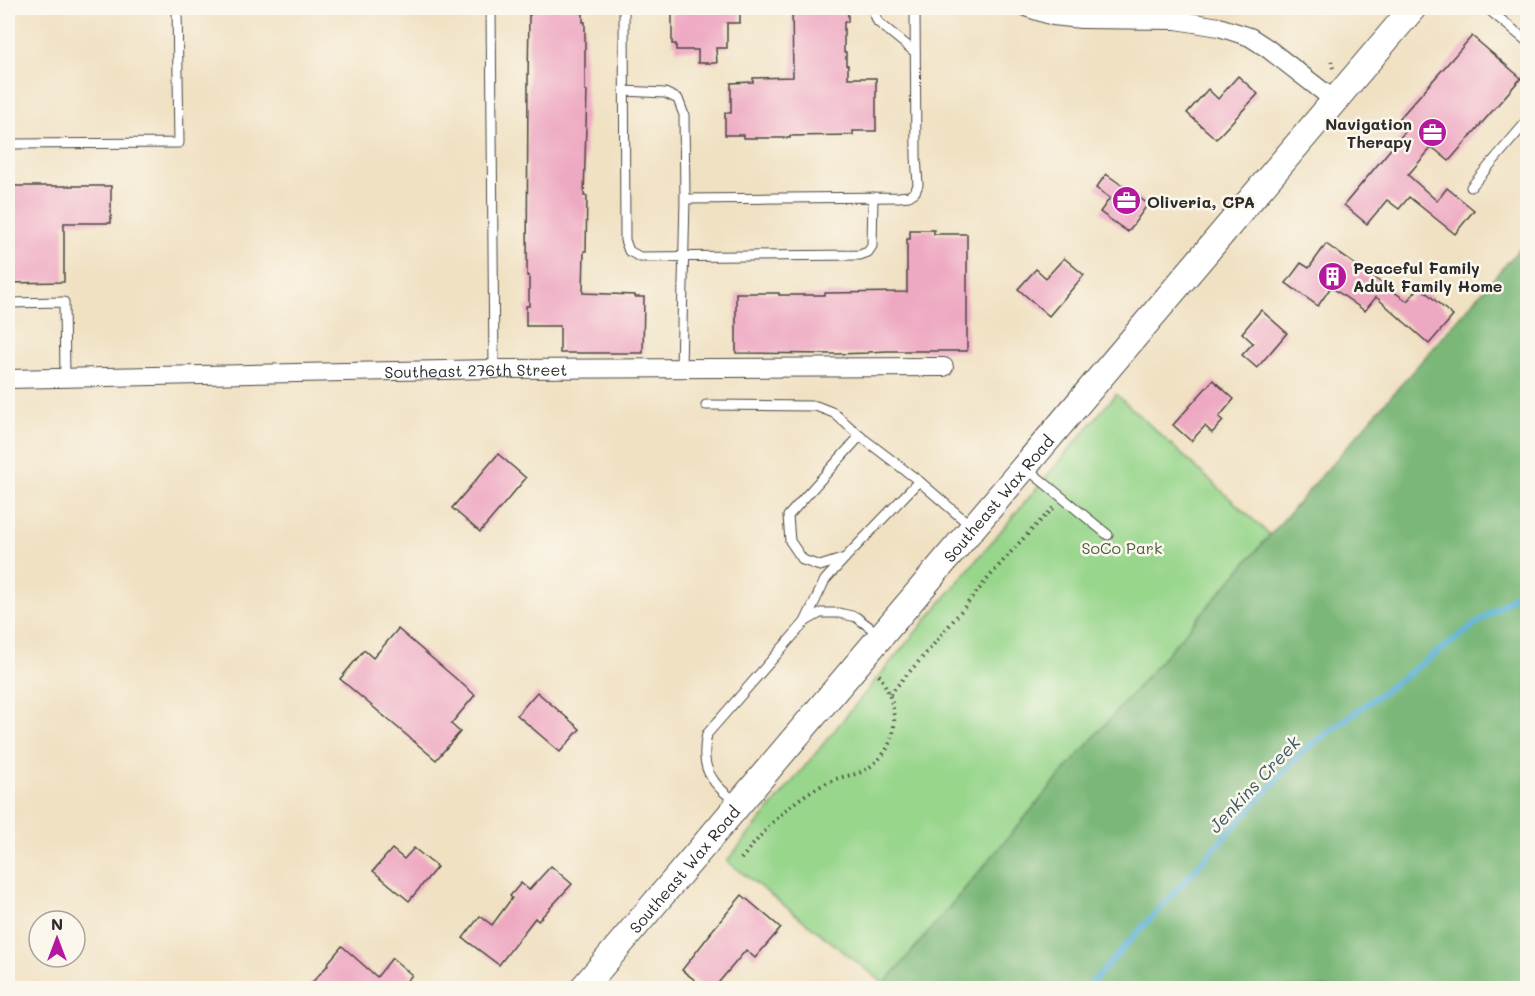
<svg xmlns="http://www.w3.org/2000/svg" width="1535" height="996" viewBox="0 0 1535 996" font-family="Mali,sans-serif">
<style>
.green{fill:#98d68c;stroke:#62805c;stroke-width:1.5}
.forest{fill:#7ab778;stroke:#527152;stroke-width:1.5}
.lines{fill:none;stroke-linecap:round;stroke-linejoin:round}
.stream{stroke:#5fb3db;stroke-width:6}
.building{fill:#eea9c2}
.lane-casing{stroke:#494642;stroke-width:11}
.street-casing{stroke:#494642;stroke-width:20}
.secondary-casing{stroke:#494642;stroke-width:28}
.path{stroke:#494642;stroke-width:4;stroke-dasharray:1.5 4.5;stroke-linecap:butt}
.lane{stroke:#fff;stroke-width:9}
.street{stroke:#fff;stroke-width:18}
.secondary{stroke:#fff;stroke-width:26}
.labels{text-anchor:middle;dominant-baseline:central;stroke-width:5;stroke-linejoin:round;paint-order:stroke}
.poi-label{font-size:16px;font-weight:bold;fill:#2b2b2b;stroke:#fbf7ec;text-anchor:start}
.street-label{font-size:16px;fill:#2b2b2b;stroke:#fbf7ec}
.park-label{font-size:16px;fill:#4c5e48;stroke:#fbf7ec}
.water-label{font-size:18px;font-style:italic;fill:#3d5b69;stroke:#fbf7ec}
</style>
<rect width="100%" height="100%" fill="#fbf7ec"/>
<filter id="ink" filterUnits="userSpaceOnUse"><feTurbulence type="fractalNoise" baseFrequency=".0167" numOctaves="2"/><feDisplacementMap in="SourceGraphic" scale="12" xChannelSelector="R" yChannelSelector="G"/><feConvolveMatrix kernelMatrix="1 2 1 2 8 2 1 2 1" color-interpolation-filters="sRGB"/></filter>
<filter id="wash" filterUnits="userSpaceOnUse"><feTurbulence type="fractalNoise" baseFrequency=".008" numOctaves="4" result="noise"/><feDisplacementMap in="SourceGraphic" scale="24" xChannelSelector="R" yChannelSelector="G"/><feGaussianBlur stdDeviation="1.35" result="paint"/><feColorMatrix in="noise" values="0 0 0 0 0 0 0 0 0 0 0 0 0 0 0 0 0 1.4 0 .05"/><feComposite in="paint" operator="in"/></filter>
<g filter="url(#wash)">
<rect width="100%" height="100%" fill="#f0e1c3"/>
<path class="green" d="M1116,394l154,141 -215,247 -174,206 4,-4 -158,-123 172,-209z"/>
<path class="forest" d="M1527,240v748h-646l174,-206z"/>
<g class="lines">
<path class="stream" d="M1087,988l217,-238 224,-164"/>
</g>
<g id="blocks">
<g class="building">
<path d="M530,8h51v5h2v9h2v69h2l-3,105h3l-1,55h-2l-1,42 52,2v2h9l-1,56h-83v-27h-34v-20h3v-30h-2l1,-196 1,-65h1z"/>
<path d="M672,8h68v15h-13v25h-11l1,15h-19v-13h-22v-6h-4z"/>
<path d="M792,8h56v14h-4v30h2v13h2v13h28v53h-23v4l-63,1v2h-46v-3h-19v-22h6v-30l22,-1v-4l40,-1z"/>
<path d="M1472,36l49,42 -72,83 -17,-14 -24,28 29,26 10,-13 27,22 -19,24 -46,-37 -10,12 -12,-9 -20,24 -23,-19 65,-78 -10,-8z"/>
<path d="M1238,76l20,18 -42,45 -29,-26 21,-24 10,10z"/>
<path d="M1106,174l42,30 -20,28 -28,-20 10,-14 -14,-10z"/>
<path d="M8,186h103v37h-47v59l-56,1z"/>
<path d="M910,230h24v4h33v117h-79l-20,1v1l-32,1 -100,-1v-60h43v2h46v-2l82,-1v-53h3z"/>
<path d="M1326,244l81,57 13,-14 33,29 -24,28 -53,-47 -11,14 -34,-24 -13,19 -32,-23 15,-20 8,5z"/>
<path d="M1064,258l20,17 -35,41 -31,-27 18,-20 10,9z"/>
<path d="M1261,310l26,23 -30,35 -15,-13 11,-12 -11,-10z"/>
<path d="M1213,380l21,19 -15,18 4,4 -11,12 -7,-7 -14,15 -18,-16z"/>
<path d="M498,454l28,24 -46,54 -28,-24z"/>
<path d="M398,629l77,66 -24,29 9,8 -24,28 -96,-81 24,-29 9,8z"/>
<path d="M537,692l43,37 -20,23 -43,-37z"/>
<path d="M414,848l23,19 -28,34 -36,-30 19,-22 12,10z"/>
<path d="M551,866l21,18 -34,37 -3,-3 -36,47 -36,-27 17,-22 12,9 20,-27 -2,-2 11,-13 8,7z"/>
<path d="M742,895l39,33 -26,30 -9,-8 -32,38h-9l-23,-18 29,-37h-1z"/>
<path d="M342,946l35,31 15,-19 20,17 -12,13h-93l21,-23 -1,-1z"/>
</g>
</g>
</g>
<g filter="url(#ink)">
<use href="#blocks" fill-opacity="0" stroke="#494642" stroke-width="1.5"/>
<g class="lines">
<defs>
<g id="lane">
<path d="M491,8l3,361"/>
<path d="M624,8l1,232 4,11 11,6 220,-2 8,-3 4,-6 1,-49"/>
<path d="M872,8l6,14 37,30"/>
<path d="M1487,8l41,34"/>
<path d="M624,91l41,2 13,6 6,16 1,84 -4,169"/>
<path d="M8,144l171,-1 -2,-135"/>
<path d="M1471,187l57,-67"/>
<path d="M685,199l214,-2 10,-1 6,-4 3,-7 -2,-29 -1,-148"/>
<path d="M8,303l56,-1 1,75"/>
<path d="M706,405l110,1 18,7 26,23 59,45 52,45"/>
<path d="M860,436l-72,80 2,25 13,19 17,6 25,-8 74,-77"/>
<path d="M1026,468l82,67"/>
<path d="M806,621l14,-8h19l17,4 23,17"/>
<path d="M737,803c-8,-7 -20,-15 -25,-25 -9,-12 -8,-30 -5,-44l98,-112 20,-42 20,-22"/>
</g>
<g id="street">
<path d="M1028,8l25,8 28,3 95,1 43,7 31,10 17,11 67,52"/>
<path id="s1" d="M8,379l486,-10 450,-2"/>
</g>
<g id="secondary">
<path id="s2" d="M583,988l830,-980"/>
</g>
</defs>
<use href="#lane" class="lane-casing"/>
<use href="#street" class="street-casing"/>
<use href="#secondary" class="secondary-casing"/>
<g class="path">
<path d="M1331,61l2,7"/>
<path d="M890,694c12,-14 25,-28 37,-42 42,-49 80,-101 128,-145"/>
<path d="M741,859c21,-25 41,-50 69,-67 9,-5 19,-11 29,-14 9,-3 18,-3 26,-8 38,-23 35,-64 13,-97"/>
</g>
<use href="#lane" class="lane"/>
<use href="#street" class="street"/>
<use href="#secondary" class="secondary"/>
</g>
</g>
<defs>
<symbol id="office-disc" viewBox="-11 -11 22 22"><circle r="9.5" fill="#b5179e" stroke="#fbf7ec"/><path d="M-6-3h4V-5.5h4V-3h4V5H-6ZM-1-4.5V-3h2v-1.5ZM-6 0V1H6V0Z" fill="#fff"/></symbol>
<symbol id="building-disc" viewBox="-11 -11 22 22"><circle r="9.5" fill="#b5179e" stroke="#fbf7ec"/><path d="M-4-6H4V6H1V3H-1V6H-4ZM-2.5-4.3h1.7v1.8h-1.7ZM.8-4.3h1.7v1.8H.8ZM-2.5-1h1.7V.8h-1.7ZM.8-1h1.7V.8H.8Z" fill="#fff"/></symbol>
</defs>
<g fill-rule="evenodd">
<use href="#office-disc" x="1416" y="116" width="33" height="33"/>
<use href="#office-disc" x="1110" y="184" width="33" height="33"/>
<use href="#building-disc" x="1316" y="260" width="33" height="33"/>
</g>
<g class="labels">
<g class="poi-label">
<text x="1412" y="123" text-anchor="end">Navigation<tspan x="1412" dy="18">Therapy</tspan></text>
<text x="1147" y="201">Oliveria, CPA</text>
<text x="1353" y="267">Peaceful Family<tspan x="1353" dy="18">Adult Family Home</tspan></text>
</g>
<g class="street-label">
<text stroke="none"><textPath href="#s1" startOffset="468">Southeast 276th Street</textPath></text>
<text stroke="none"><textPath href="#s2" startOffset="642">Southeast Wax Road</textPath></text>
<text stroke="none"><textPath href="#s2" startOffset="156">Southeast Wax Road</textPath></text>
</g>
<g class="park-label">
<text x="1122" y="547">SoCo Park</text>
</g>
<g class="water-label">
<text transform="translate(1254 784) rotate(-47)">Jenkins Creek</text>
</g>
</g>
<rect width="1535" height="996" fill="none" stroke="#fbf7ec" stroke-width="30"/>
<g transform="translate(57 939)"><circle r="28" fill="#fbf7ec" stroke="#a8a59f" stroke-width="1.5"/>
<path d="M0-4.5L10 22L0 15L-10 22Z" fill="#b5179e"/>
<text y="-9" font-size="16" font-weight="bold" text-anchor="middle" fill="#2b2b2b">N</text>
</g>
</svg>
